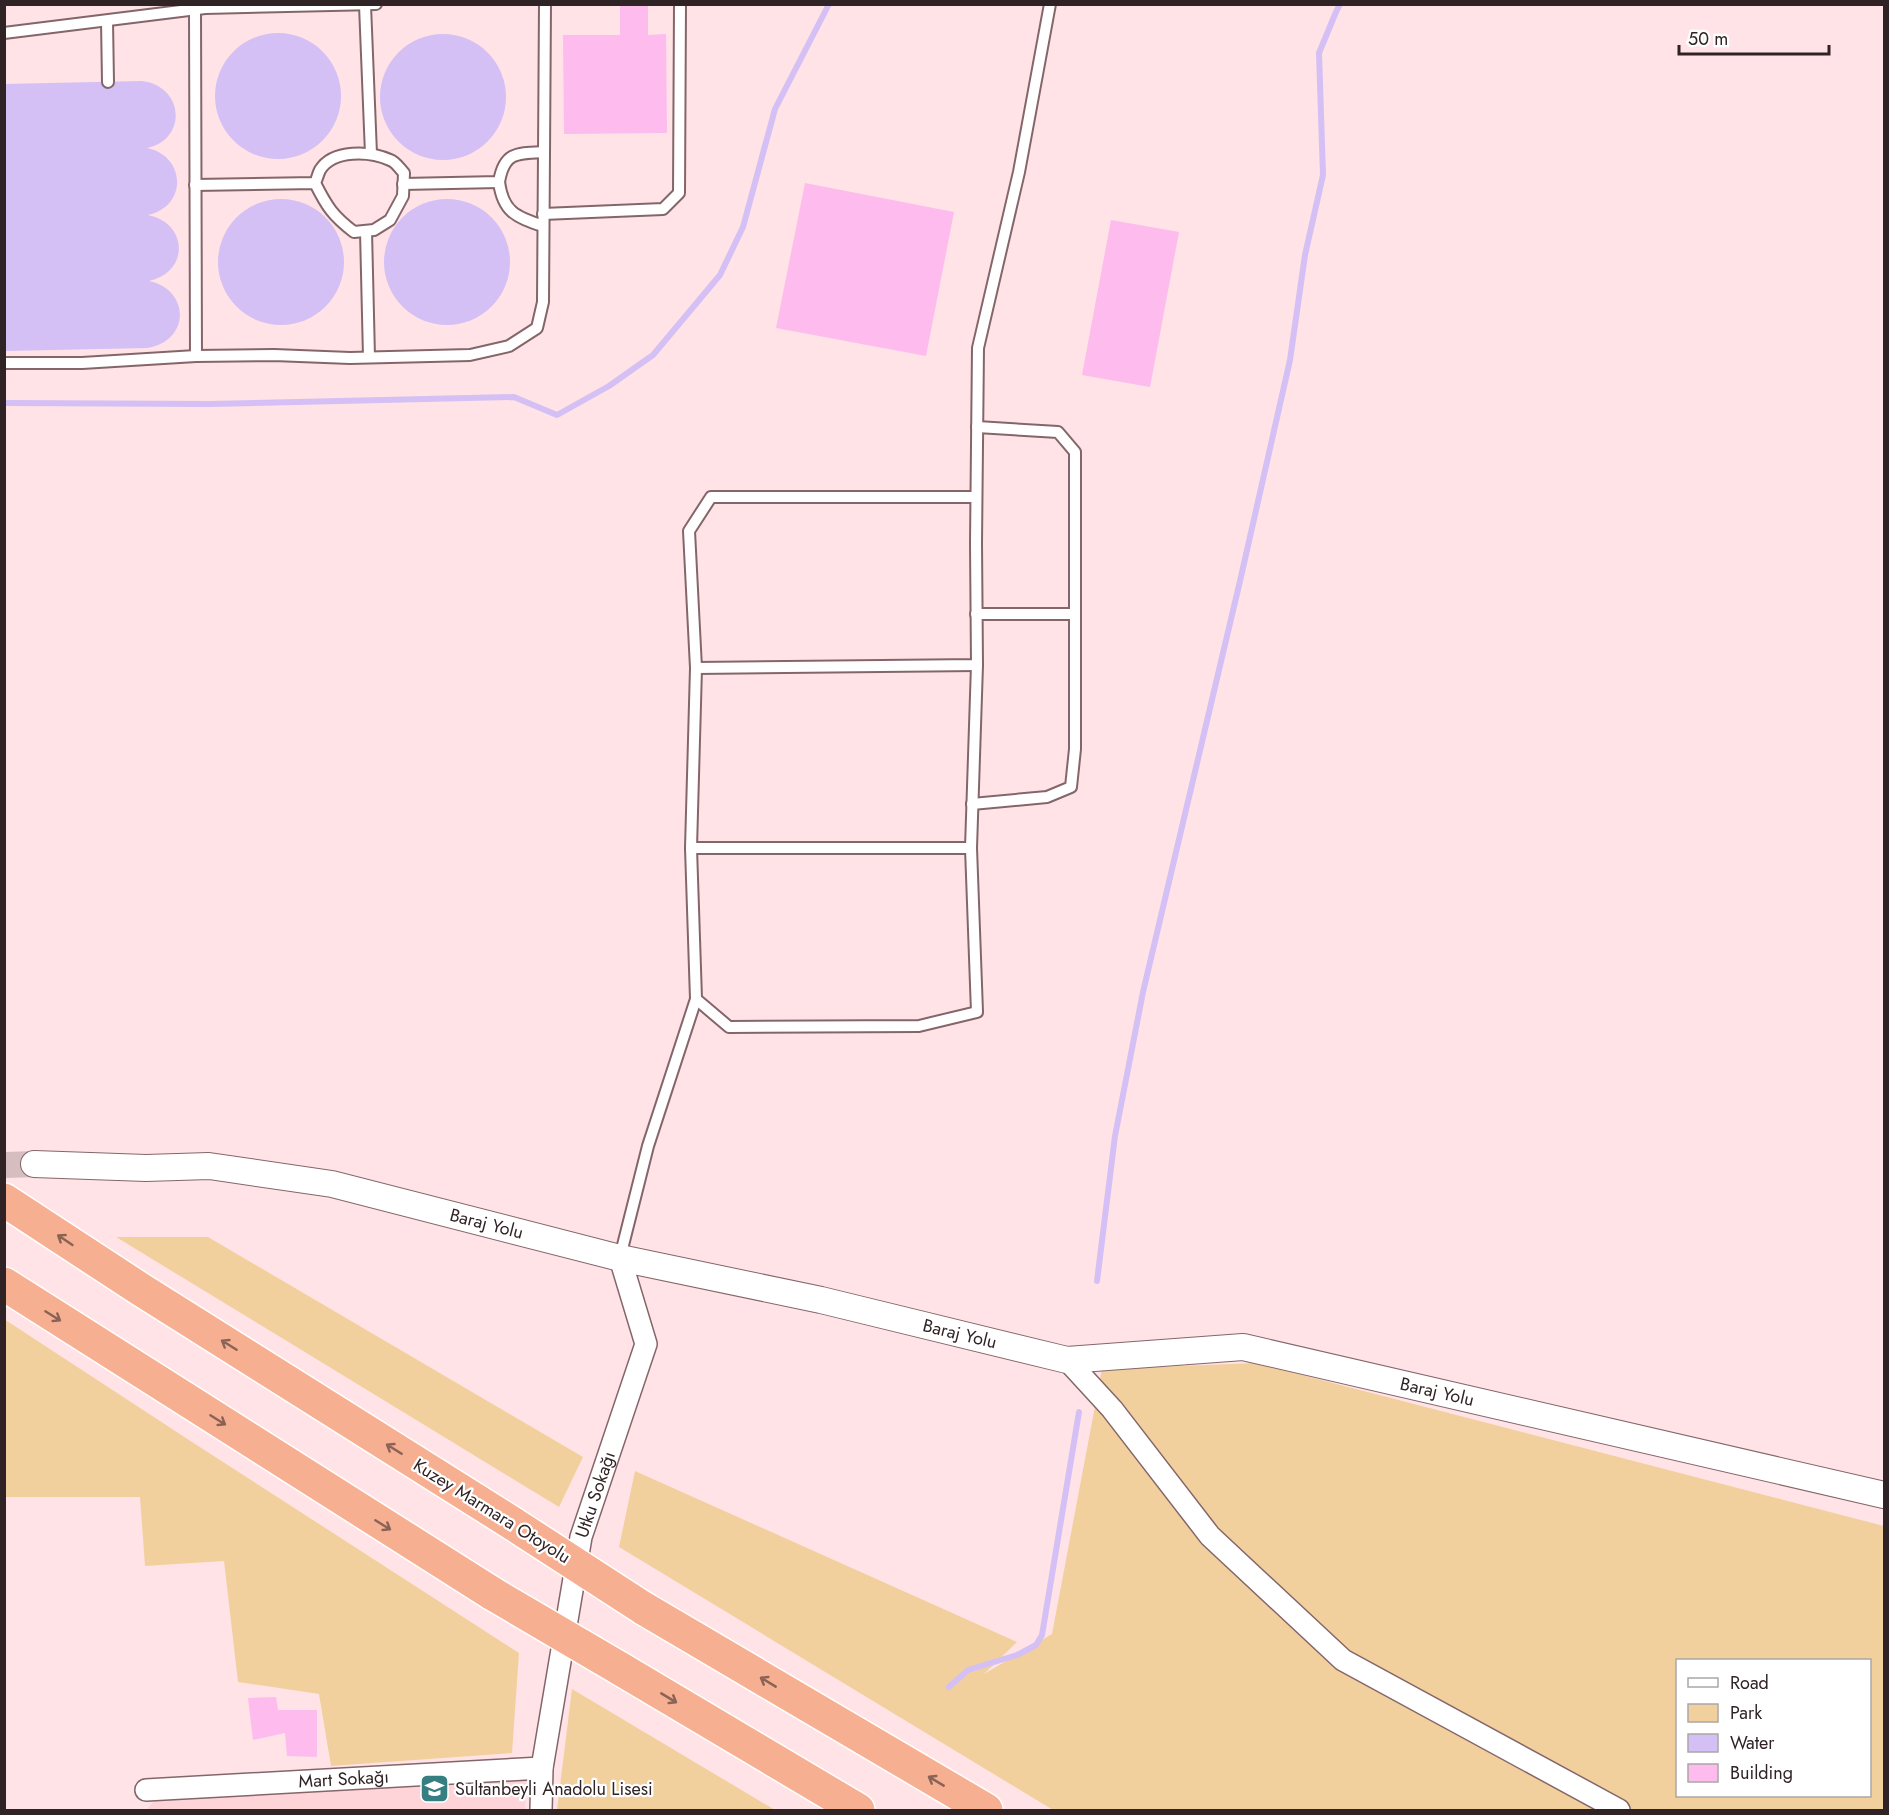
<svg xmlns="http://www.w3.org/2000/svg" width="1889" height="1815" viewBox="0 0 1889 1815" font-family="Jost,sans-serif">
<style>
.built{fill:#ffd4d9}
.green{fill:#f2d09e;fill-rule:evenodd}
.water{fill:#d4c0f4}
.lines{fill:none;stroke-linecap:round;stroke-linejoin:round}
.stream{stroke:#d4c0f4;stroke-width:6}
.building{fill:#fdbced}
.tertiary-tunnel{stroke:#d6bdbf;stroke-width:26;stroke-dasharray:26 13;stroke-linecap:butt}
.service-casing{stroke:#84666a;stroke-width:14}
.minor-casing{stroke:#84666a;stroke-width:24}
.tertiary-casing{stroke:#84666a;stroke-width:28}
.motorway-casing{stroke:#fff;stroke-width:36}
.service{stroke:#fff;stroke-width:10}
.minor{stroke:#fff;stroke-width:21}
.tertiary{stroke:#fff;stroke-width:26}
.motorway{stroke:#f7af91;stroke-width:33}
.motorway-bridge-casing{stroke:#fff;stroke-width:36;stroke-linecap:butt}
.motorway-bridge{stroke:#f7af91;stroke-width:33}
.oneway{stroke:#8a6256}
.labels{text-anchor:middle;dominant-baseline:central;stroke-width:4.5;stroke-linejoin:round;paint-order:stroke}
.street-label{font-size:18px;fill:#302325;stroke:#fff}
.poi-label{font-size:18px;fill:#302325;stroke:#fff;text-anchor:start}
</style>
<rect width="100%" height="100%" fill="#ffe3e6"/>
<path class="built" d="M527,1780l-2,30h-379l10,-11z"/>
<g class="green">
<path d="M116,1237h92l375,220 -24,50z"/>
<path d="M4,1319l185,121 330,213 -7,100 -181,13 -12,-72 -81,-12 -14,-121 -79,5 -5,-69h-135z"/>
<path d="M1256,1363l628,163v284h-831l-434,-263 16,-76 382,171 -33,32 68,-40 50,-265zM1678,1660h192v136h-192z"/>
<path d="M572,1689l203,121h-218z"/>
</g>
<g class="water">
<circle cx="278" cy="96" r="63"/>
<circle cx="443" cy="97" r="63"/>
<path d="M142,81c42,5 46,58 5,67 39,8 41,58 1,67 40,8 42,57 1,66 42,9 41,61 -2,67l-142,3 -1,-267z"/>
<circle cx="281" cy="262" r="63"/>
<circle cx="447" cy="262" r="63"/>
</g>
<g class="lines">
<g class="stream">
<path d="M4,403l206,1 304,-7 43,18 52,-29 44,-31 67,-80 23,-48 32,-118 54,-105"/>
<path d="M1097,1281l18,-145 28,-144 97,-411 50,-221 15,-105 18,-80 -4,-122 17,-41 4,-8"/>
<path d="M949,1687l19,-17 49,-15 19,-10 6,-10 37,-223"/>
</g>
</g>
<g class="building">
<path d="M620,4h28v31l18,-1 1,99 -103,1 -1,-99h57z"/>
<path d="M805,183l149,29 -28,144 -150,-28z"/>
<path d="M1111,220l68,12 -29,155 -68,-12z"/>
<path d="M276,1697l2,13h39v47l-30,-1 -2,-23 -32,7 -5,-42z"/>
</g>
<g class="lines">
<path class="tertiary-tunnel" d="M4,1165l30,-1"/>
<defs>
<g id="service">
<path d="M365,5l6,149"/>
<path d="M195,9l1,347"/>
<path d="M107,21l1,61"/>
<path d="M4,33l201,-25 171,-4"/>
<path d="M499,182c4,30 17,35 44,44"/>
<path d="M403,184l96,-2c5,-30 18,-29 45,-30"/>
<path d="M195,185l120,-2c2,-4 3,-9 5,-13 13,-21 50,-19 70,-10 6,2 10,9 14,13l-1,23 -13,24 -16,10 -20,2c-21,-16 -27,-25 -39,-49"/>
<path d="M543,214l120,-5 16,-16 1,-189"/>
<path d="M366,231l3,126"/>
<path d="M4,363h78l114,-7 78,-1 76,3 120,-3 39,-9 28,-18 6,-26 2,-298"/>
<path d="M976,497h-265l-22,34 7,137 281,-3 -1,-122 2,-195 41,-176 31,-168"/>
<path d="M976,614h99"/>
<path d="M696,668l-5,180h280l6,-183"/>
<path d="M972,804l75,-7 24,-10 4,-38v-297l-17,-20 -81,-5"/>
<path d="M691,848l5,151 33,28 190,-1 58,-14 -6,-164"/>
<path d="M620,1257l28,-111 48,-147"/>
</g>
<g id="minor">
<path d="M1067,1360l45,49 98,127 133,124 276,150"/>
<path id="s1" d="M146,1790l396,-22"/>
<path id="s2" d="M541,1810l1,-42 39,-231 65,-193 -26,-86"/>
</g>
<g id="tertiary">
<path id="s3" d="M34,1164l112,4 63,-2 123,18 288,74 201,42 246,60 176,-13 641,148"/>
</g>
<g id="motorway">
<path d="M4,1200l136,89 375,236"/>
<path d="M4,1284l489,310"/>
<path d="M643,1608l343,202"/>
<path d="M619,1668l239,142"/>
</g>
</defs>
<use href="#service" class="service-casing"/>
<use href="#minor" class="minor-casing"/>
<use href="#tertiary" class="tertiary-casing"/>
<use href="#motorway" class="motorway-casing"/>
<use href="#service" class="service"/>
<use href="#minor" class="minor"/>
<use href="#tertiary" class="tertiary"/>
<use href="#motorway" class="motorway"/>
<defs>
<g id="motorway-bridge">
<path d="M515,1525l128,83"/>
<path d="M493,1594l126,74"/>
</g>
</defs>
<use href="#motorway-bridge" class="motorway-bridge-casing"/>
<use href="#motorway-bridge" class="motorway-bridge"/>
</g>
<defs><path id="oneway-shaft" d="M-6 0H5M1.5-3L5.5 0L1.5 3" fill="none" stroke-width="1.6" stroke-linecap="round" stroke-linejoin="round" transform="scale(1.5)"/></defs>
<g class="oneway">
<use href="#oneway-shaft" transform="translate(65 1240) rotate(-146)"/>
<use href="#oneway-shaft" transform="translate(53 1316) rotate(32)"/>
<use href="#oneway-shaft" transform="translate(229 1345) rotate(-148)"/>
<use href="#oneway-shaft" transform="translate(218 1420) rotate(32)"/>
<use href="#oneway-shaft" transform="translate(394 1449) rotate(-148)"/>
<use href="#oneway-shaft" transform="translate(383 1525) rotate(32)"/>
<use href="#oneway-shaft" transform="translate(768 1682) rotate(-149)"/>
<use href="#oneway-shaft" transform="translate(669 1698) rotate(31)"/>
<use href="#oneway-shaft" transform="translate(936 1781) rotate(-149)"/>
</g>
<defs>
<symbol id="school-square" viewBox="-11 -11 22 22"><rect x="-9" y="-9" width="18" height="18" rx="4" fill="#357e82" stroke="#fff"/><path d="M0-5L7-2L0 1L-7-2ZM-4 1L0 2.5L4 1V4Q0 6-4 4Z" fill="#fff"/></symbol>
</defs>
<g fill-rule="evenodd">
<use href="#school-square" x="418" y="1772" width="33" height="33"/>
</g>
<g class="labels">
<g class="street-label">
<text stroke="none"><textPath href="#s3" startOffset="459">Baraj Yolu</textPath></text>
<text stroke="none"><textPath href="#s3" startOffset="945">Baraj Yolu</textPath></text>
<text stroke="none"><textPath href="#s3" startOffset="1431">Baraj Yolu</textPath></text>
<text stroke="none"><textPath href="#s2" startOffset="321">Utku Sokağı</textPath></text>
<text transform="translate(492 1511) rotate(32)">Kuzey Marmara Otoyolu</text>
<text stroke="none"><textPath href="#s1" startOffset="198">Mart Sokağı</textPath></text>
</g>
<g class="poi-label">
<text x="455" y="1789">Sultanbeyli Anadolu Lisesi</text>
</g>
</g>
<rect width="1889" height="1815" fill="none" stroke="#302325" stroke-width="12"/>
<rect x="1676" y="1659" width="195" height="138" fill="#ffffff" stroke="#aca7a8" stroke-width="1.5"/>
<rect x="1688" y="1678" width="30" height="9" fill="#ffffff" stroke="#aca7a8" stroke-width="1.5"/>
<text x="1730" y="1689" font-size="18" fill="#302325">Road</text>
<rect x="1688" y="1704" width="30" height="18" fill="#f2d09e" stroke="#aca7a8" stroke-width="1.5"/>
<text x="1730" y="1719" font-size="18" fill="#302325">Park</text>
<rect x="1688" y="1734" width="30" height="18" fill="#d4c0f4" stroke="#aca7a8" stroke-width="1.5"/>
<text x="1730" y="1749" font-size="18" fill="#302325">Water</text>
<rect x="1688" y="1764" width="30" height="18" fill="#fdbced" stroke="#aca7a8" stroke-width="1.5"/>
<text x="1730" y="1779" font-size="18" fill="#302325">Building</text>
<path d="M1679 45v9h150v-9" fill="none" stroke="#302325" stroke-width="3"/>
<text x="1688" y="45" font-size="18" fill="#302325" stroke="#ffffff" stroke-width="4.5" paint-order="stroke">50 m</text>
</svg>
